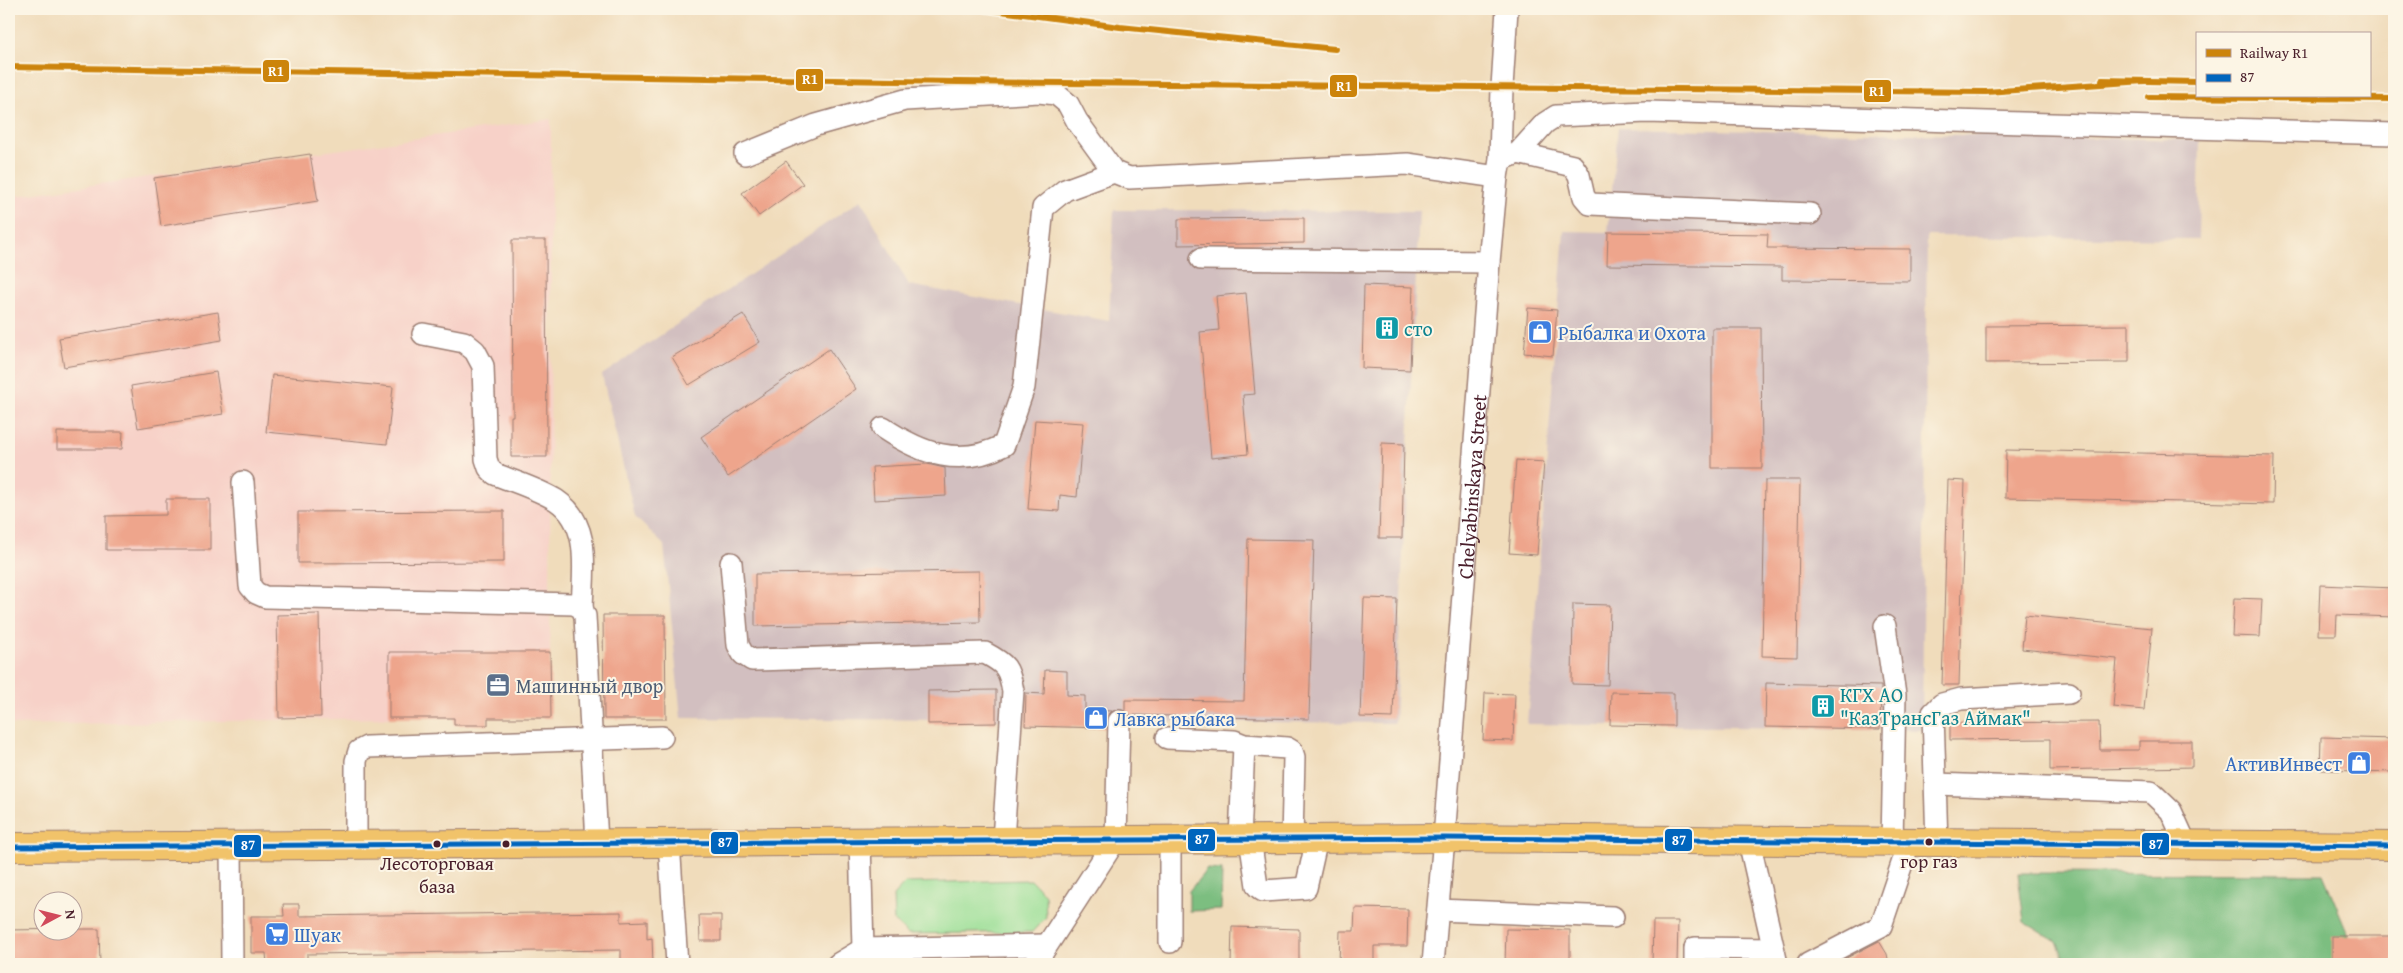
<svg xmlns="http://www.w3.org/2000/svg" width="2403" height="973" viewBox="0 0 2403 973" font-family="'Gentium Book Plus',serif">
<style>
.built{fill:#f7d1c8}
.industrial{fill:#d2bfc0}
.green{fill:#9bdf97;stroke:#727f61}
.forest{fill:#7cbe80;stroke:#636e56}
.building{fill:#eea58c}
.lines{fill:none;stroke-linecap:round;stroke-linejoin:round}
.minor-casing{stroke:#9d7e73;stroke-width:24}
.major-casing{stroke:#9d7e73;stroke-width:30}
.minor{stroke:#fff;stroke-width:21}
.major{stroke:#f1c36a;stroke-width:28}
.bus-1-casing{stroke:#fcf5e5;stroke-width:9}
.bus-1{stroke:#0065bd;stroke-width:5}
.rail-1-casing{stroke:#fcf5e5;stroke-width:10}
.rail-1{stroke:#cc840b;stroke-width:6}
.bus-dot{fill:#4a1f2b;stroke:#fcf5e5;stroke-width:2}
.labels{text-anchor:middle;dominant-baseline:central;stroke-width:4;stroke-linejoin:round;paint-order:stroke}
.bus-label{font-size:19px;fill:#4a1f2b;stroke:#fcf5e5}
.culture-label{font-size:20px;fill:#0d838f;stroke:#fcf5e5;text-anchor:start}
.shop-label{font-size:20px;fill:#366cbe;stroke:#fcf5e5;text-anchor:start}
.street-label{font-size:20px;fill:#4a1f2b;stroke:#fcf5e5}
.service-label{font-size:20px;fill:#4e5e75;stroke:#fcf5e5;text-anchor:start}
.line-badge{stroke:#fcf5e5;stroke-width:2}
.badge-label{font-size:14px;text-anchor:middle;font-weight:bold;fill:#fff}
</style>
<rect width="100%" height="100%" fill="#fcf5e5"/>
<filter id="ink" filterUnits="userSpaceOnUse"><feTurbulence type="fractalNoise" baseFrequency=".02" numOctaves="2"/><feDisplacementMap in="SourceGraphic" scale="10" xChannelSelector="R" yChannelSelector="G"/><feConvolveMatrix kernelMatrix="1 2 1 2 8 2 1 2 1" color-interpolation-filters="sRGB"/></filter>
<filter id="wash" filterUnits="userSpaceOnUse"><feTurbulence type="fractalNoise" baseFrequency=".0096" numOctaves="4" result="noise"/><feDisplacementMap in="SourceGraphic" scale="20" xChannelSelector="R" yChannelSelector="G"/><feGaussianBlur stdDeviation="1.12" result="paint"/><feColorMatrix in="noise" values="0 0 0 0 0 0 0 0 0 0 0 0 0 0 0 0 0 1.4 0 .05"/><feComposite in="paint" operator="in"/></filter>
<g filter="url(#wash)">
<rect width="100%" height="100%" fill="#f0dcbb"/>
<path class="built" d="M551,119l-1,533 -161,1v65l-380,7v-528z"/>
<g class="industrial">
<path d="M1618,128l582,12 -2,99 -271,-3 -5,494 -395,-6 37,-493 44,1z"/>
<path d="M861,200l48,85 200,36 5,-111 305,1 -24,512 -714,-5 -17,-173 -29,-28 -33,-142z"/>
</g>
<path class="green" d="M1031,880l14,15 1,22 -14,15 -124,2 -14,-13 -1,-25 12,-13z"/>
<g class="forest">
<path d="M1207,869l15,1 -1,40 -32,1v-20z"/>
<path d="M2018,873l305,1 26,62 -12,28h-271l-9,-23 -33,-19z"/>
</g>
<g id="blocks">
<g class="building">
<path d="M310,154l8,47 -157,25 -7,-48z"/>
<path d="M786,161l17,23 -44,32 -17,-23z"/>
<path d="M1304,218v25l-126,2v-26z"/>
<path d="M1608,232l160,2 -1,14 143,1v32l-128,-1v-13l-175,-2z"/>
<path d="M512,240h34l1,217h-36v-41h2z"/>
<path d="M1364,285l49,2 -3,83 -48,-2z"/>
<path d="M1246,293l9,101 -12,1 5,59 -37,4 -11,-126 19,-2 -3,-34z"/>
<path d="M1528,308l29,2 -4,46 -29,-3z"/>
<path d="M218,312l4,28 -158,27 -5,-29z"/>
<path d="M743,314l17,28 -71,43 -17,-28z"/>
<path d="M2129,325v37l-143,1v-37z"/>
<path d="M1712,328h49l1,140h-50z"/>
<path d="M829,349l27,40 -128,88 -27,-40z"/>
<path d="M216,372l7,42 -85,14 -7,-42z"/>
<path d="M272,375l121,12 -6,57 -121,-12z"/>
<path d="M1035,420l48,3 -6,74 -17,-2 -1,16 -31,-2z"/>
<path d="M57,432h66l-1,17h-65z"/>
<path d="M1382,443l22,1 -2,94h-23z"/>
<path d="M2006,450l268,6 -1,48 -268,-6z"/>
<path d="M1516,460l28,2 -7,93 -28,-2z"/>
<path d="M927,464l18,4 1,28 -72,4 -2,-33z"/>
<path d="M1765,480h35l-3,177 -35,-1z"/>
<path d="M1948,480l17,1 -6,204h-17z"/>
<path d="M166,499h44v51h-104v-34l60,-1z"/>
<path d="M504,511v51l-206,1v-51z"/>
<path d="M1248,539l66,1 -5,179 -179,-4 -5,-5v-10l119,1z"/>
<path d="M979,571l1,51 -225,4v-52z"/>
<path d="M2320,585l74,3v29l-57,-2 -1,20h-18z"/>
<path d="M1364,598l33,1 -4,119 -33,-1z"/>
<path d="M2234,598l28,1 -2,38 -28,-1z"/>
<path d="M1573,604l37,1 -2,80 -36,-1z"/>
<path d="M319,614l2,103 -42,1 -2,-103z"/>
<path d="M603,615h62l1,104h-62z"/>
<path d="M2025,615l127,13 -8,82 -31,-3 4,-48 -95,-10z"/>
<path d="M389,652h161l1,66h-63v7h-34v-7h-65z"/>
<path d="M1045,670l22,1v24l18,1v14l27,1 -4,4 -2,13 -81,-2 1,-33 18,1z"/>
<path d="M1766,683l115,3 -1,43 -115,-2z"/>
<path d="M996,690v33l-68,1v-33z"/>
<path d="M1611,692l63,1v33l-64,-1z"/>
<path d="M1485,693l30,1 -2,47 -30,-1z"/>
<path d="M2099,722l1,28h39v-9h53v26l-142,3v-31l-100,1v-17z"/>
<path d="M2321,737l73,2v33l-74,-2z"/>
<path d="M283,904h16v12l322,-4v10l26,-1v18l5,-1 1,26h-32v-14l-314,4v10h-40l-1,-11h-15v-37h33z"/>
<path d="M1355,908l53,1 -1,37h-33v18h-35l1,-33h14z"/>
<path d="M699,915h22v26h-21z"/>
<path d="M1653,921h25l-1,43h-25z"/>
<path d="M1232,927l67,2v35h-68z"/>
<path d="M72,929h27l1,35h-91v-34z"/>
<path d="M1506,929l64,1v34h-65z"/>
<rect x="2332" y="936" width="62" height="28"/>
<path d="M1879,941l8,13 2,10h-49l-1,-2z"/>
</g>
</g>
</g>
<g filter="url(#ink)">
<use href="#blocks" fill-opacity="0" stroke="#9d7e73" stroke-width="1"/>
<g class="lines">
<defs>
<g id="minor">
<path d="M1518,153l55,13 6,9 5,22 6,7 220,10"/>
<path d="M745,154l71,-29 89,-25 134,-8 17,2 12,10 9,17 37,51 15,6 278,-14 90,13"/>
<path d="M1500,160l18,-7 27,-30 11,-7 91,-4 747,22"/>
<path d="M1201,259l288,3"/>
<path d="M423,334l41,8 11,9 8,15 3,93 3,9 6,6c20,8 43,15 61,26 36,24 27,71 26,108"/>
<path d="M883,428c39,26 77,40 121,17l20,-58 19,-179 22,-18 49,-18"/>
<path d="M243,482l7,104 6,7 9,4 309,7 8,4 3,8 12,227"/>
<path d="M731,563l7,82 5,9 9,6 233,-7c21,11 24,15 28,38l-10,149"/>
<path d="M1885,626l10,69 -3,148"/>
<path d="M1167,738l67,3 10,4 43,3 5,3 2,6 -2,82"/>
<path d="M1936,784l215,8 20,19 15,33"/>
<path d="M1170,839v103"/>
<path d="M1240,839l4,-94"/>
<path d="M1250,839l7,47 6,5 43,-3 11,-49"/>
<path d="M860,841l3,108 8,15"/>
<path d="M1749,841l28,123"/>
<path d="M669,842l8,122"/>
<path d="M356,844v-83l3,-10 8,-4 295,-10"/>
<path d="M1937,844l-4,-131 9,-9 19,-5 108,-6"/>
<path d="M231,845l1,119"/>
<path d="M1438,910l175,7"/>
<path d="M838,964l25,-15 182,-4"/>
<path d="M1035,964l81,-125 3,-118"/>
<path id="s1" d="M1433,964l11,-126 45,-576 8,-85 3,-17 2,-73 5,-78"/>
<path d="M1695,964v-16l78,1"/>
<path d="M1808,964l73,-38 28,-83"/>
</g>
<path id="major" d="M9,847l1435,-9 950,8"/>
</defs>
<use href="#minor" class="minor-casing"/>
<use href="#major" class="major-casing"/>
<use href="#minor" class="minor"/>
<use href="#major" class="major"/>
<defs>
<path id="bus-1" d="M9,847l1435,-9 950,8"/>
</defs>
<use href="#bus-1" class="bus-1-casing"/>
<use href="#bus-1" class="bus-1"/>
<defs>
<g id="rail-1">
<path d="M986,9l134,18 215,22"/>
<path d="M9,67l949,15 1028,10 158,-11"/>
<path d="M2102,80l95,2"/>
<path d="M2149,97l245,2"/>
</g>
</defs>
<use href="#rail-1" class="rail-1-casing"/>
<use href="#rail-1" class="rail-1"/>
</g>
</g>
<defs>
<symbol id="building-square" viewBox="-11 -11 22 22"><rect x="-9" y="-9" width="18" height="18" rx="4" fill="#0f9aa8" stroke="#fcf5e5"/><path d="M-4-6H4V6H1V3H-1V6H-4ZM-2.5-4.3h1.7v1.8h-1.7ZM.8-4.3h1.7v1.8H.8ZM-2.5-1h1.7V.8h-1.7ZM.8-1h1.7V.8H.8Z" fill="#fff"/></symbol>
<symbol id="shop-square" viewBox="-11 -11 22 22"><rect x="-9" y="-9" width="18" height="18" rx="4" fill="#3f7fe0" stroke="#fcf5e5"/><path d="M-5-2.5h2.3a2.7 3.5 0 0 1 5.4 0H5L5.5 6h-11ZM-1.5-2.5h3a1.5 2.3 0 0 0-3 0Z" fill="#fff"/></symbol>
<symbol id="office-square" viewBox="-11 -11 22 22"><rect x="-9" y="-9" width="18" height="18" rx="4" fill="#5c6f8a" stroke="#fcf5e5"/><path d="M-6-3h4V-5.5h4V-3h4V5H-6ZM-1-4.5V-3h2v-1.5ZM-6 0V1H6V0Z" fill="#fff"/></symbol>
<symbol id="supermarket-square" viewBox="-11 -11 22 22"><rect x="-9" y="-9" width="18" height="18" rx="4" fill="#3f7fe0" stroke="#fcf5e5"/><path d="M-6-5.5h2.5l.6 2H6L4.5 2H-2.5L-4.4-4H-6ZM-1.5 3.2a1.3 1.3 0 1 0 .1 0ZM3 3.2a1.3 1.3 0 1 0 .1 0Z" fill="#fff"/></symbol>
</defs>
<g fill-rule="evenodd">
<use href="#building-square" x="1373" y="314" width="28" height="28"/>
<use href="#shop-square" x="1526" y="318" width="28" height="28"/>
<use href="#office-square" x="484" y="671" width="28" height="28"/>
<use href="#building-square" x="1809" y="692" width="28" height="28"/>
<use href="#shop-square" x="1082" y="704" width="28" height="28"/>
<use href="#shop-square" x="2345" y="749" width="28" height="28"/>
<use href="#supermarket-square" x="263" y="920" width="28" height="28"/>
</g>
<g class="bus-dot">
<circle cx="1929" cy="842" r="4.5"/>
<circle cx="437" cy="844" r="4.5"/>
<circle cx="506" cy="844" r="4.5"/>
</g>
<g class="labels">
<g class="bus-label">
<text x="1929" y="861">гор газ</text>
<text x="437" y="863">Лесоторговая<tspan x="437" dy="23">база</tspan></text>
</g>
<g class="culture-label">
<text x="1404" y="328">сто</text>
<text x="1840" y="694">КГХ АО<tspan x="1840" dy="23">"КазТрансГаз Аймак"</tspan></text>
</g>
<g class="shop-label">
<text x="1558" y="332">Рыбалка и Охота</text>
<text x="1114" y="718">Лавка рыбака</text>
<text x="2342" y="763" text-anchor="end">АктивИнвест</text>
<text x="294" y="934">Шуак</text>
</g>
<g class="street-label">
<text stroke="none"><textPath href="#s1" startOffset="479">Chelyabinskaya Street</textPath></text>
</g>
<g class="service-label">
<text x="516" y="685">Машинный двор</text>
</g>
</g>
<g class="line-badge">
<rect x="262" y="59" width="28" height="24" rx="5" fill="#cc840b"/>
<rect x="795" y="68" width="29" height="24" rx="5" fill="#cc840b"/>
<rect x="1329" y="74" width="29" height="24" rx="5" fill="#cc840b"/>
<rect x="1863" y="79" width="29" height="24" rx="5" fill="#cc840b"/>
<rect x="1187" y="828" width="29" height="24" rx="5" fill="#0065bd"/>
<rect x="1664" y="828" width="29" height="24" rx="5" fill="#0065bd"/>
<rect x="710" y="831" width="29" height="24" rx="5" fill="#0065bd"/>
<rect x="2141" y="832" width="29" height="24" rx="5" fill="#0065bd"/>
<rect x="233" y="834" width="29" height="24" rx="5" fill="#0065bd"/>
</g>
<g class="badge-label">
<text x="276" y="76">R1</text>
<text x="810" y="84">R1</text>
<text x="1344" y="91">R1</text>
<text x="1877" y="96">R1</text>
<text x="1202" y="844">87</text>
<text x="1679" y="845">87</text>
<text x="725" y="847">87</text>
<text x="2156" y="849">87</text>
<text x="248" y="850">87</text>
</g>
<rect width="2403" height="973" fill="none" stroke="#fcf5e5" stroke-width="30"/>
<rect x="2196" y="32" width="175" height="65" fill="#fcf5e5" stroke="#b59f9b"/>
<rect x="2206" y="49" width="25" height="8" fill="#cc840b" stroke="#b59f9b"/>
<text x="2240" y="58" font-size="15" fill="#4a1f2b">Railway R1</text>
<rect x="2206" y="74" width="25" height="8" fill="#0065bd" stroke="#b59f9b"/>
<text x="2240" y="82" font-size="15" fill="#4a1f2b">87</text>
<g transform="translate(58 916) rotate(83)"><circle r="24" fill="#fcf5e5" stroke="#b59f9b"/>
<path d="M0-4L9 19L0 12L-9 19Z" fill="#d1495b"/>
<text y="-8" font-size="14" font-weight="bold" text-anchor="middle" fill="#4a1f2b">N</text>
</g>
</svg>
